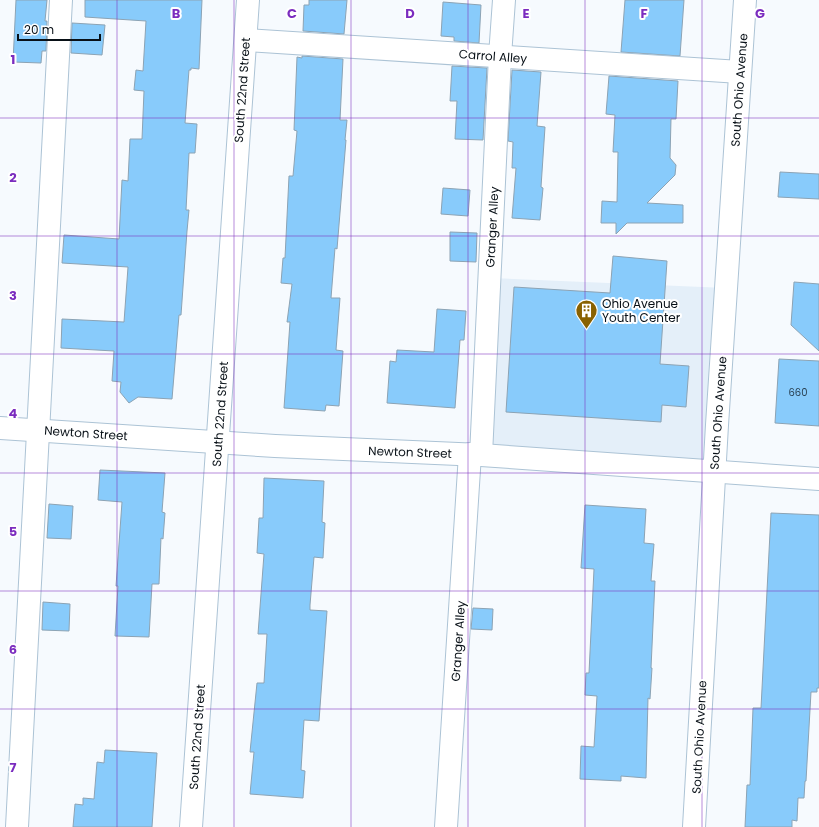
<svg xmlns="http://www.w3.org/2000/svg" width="819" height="827" viewBox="0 0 819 827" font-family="Poppins,sans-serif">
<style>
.built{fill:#e4eff9}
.building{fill:#88cbfb;stroke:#8ca3b4}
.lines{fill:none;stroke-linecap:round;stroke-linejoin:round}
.minor-casing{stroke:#acc3d5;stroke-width:24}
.minor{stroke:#fff;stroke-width:22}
.grid{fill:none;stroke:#7b2cbf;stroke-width:1;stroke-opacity:0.55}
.labels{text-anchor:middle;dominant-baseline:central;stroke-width:4;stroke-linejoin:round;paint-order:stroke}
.number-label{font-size:10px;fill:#283f50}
.street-label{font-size:12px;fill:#081017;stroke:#fff}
.poi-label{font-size:12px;fill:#081017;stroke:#fff;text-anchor:start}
.grid-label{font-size:13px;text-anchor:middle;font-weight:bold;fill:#7b2cbf;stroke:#fff;stroke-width:4;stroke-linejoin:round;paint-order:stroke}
</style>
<rect width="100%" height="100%" fill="#f6fafe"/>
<path class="built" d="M492,278l234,10 -12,184 -233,-14z"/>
<g class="building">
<path d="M16,0h31l-2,21h2l-1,30h-4l-1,12 -28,-1z"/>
<path d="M85,0h117l-3,69 -8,-1v2h-2l-4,53 12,1 -2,29h-6l-3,57h3l-2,21 -6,84h-2l-7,84 -34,-2 -9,6 -9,-11 1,-10 -9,-1 2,-30 -53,-3 1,-29 62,3 4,-55 -66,-4 2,-28 55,4 3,-59 6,1 2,-42h12l2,-48 -10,-1 2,-20 7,1 3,-50 -61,-4z"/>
<path d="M309,0h38l-3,34 -41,-3 1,-26h5z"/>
<path d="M625,0h59l-4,56 -59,-4z"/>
<path d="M443,2l38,3 -2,38 -25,-2v-4l-13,-1z"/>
<path d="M72,23l33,2 -3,30 -31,-2z"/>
<path d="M302,56l41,3 -3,61h7l-2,20h1l-9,109 -2,-1 -4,50h9l-4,52 7,1 -4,55 -13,-1 -1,6 -41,-3 6,-86h-3l5,-38 -11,-1 2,-25h2l4,-82h4l4,-45 -3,-1 3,-73 5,1z"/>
<path d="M452,66l35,2 -4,72 -28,-1 2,-38h-7z"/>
<path d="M512,70l29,2 -4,54 8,1 -4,60 2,1 -3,32 -28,-2 4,-50h-4l1,-26 -5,-1z"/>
<path d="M609,76l69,5 -2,38h-5l-1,39 6,7 -1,10 -28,28 36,2v18h-56l-11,11v-11h-15l1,-22 15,1 1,-50h-5l2,-37 -9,-1z"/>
<path d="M780,172l39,2v25l-41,-2z"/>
<path d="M443,188l27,2 -2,26 -27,-2z"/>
<path d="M450,232l27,1 -1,29 -26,-1z"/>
<path d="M613,256l54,5 -7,103 29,2 -3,41 -24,-2 -1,17 -155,-10 8,-125 96,6z"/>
<path d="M794,282l25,2v67l-28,-26z"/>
<path d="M437,309l29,2 -2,29h-4l-5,68 -68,-5 3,-42 6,1 1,-12 37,2z"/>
<path d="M779,359l40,2v65l-44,-3z"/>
<path d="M100,470l65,3 -3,39 3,1 -2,26 -2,-1 -2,46h-7l-3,53 -34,-1 3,-50h-2l6,-84 -24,-2z"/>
<path d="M264,478l60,3 -2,41 3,1 -2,35 -9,-1 -4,48v5l17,1 -8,110 -15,-1 -3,50 4,1 -2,27 -53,-4 4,-42h-4l7,-69h7l3,-49h-9l6,-80 -7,-1 2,-35h4z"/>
<path d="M49,504l24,2 -2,33 -24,-1z"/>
<path d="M585,505l61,4 -2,34 10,1 -3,37h4l-4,87h1l-2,31 -2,-1 -2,80 -25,-2v5l-41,-2 1,-33 13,1 3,-51 -12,-1 1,-22h3l5,-104 -13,-1z"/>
<path d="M771,513l48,2v173h-2v4h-6l-5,89h-1l-1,17h-6l-1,23 -5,-1v7h-47l2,-42h3l3,-77h8z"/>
<path d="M43,602l27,2 -1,27 -27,-1z"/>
<path d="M473,608l20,1 -1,21 -21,-1z"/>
<path d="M105,750l52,3 -5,74h-79l2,-23 8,1v-7l11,1 3,-37 7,1z"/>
</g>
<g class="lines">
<defs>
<g id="minor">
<path d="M246,40l494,32"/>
<path d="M0,428l275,18 206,9 338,24"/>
<path d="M481,455l19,-399 4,-56"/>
<path d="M17,827l44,-827"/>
<path d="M191,827l57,-827"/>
<path d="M446,827l24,-373"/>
<path d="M694,827l23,-402 28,-425"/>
</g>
</defs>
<use href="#minor" class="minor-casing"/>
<use href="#minor" class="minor"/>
</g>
<path class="grid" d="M117,0v827M234,0v827M351,0v827M468,0v827M585,0v827M702,0v827M0,118h819M0,236h819M0,354h819M0,473h819M0,591h819M0,709h819"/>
<defs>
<symbol id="building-pin" viewBox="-11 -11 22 30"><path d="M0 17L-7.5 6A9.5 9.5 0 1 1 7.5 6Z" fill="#896100" stroke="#fff"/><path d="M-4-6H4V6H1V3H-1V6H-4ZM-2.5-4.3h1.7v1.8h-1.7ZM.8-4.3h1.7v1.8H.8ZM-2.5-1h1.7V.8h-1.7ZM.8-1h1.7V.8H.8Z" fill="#fff"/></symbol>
</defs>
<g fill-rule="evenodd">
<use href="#building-pin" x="574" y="298" width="25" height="34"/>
</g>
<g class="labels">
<g class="number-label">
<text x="798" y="392">660</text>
</g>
<g class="street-label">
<text transform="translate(493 56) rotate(4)">Carrol Alley</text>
<text transform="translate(242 90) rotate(-86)">South 22nd Street</text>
<text transform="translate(739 90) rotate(-86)">South Ohio Avenue</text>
<text transform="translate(492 227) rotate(-87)">Granger Alley</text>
<text transform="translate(718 413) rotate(-86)">South Ohio Avenue</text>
<text transform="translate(220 414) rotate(-86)">South 22nd Street</text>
<text transform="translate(86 433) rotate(4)">Newton Street</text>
<text transform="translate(410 452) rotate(2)">Newton Street</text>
<text transform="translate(458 641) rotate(-86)">Granger Alley</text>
<text transform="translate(197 737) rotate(-86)">South 22nd Street</text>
<text transform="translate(699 737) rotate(-87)">South Ohio Avenue</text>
</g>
<g class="poi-label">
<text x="602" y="303">Ohio Avenue<tspan x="602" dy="14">Youth Center</tspan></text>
</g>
</g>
<g class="grid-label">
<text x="176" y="18">B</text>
<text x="292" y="18">C</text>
<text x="410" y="18">D</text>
<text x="526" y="18">E</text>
<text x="644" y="18">F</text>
<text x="760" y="18">G</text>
<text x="13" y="64">1</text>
<text x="13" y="182">2</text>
<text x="13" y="300">3</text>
<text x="13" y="418">4</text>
<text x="13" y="536">5</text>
<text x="13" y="654">6</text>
<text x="13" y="772">7</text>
</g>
<path d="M18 34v6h82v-6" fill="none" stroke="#081017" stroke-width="2"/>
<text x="24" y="34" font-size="12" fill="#081017" stroke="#ffffff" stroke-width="3" paint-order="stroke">20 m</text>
</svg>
